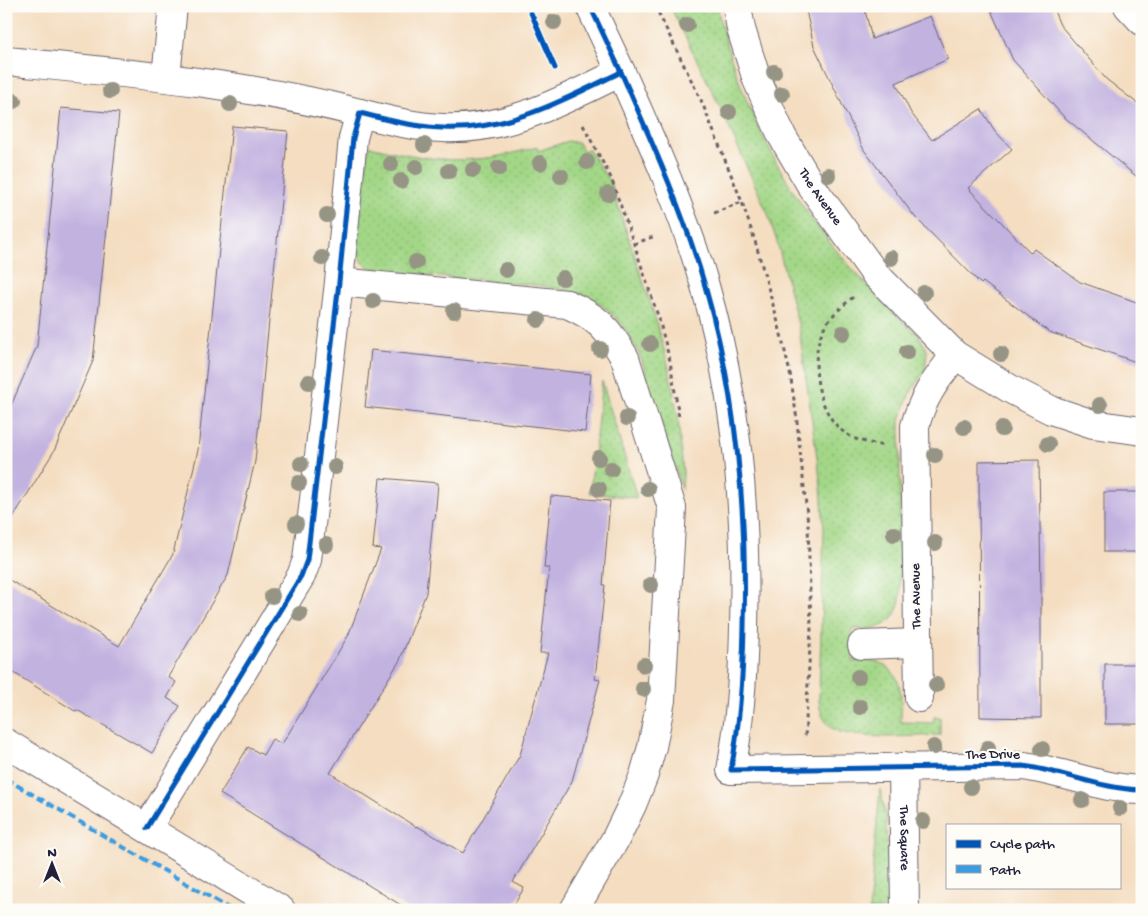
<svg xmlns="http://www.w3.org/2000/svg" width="1148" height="916" viewBox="0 0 1148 916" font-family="'Gochi Hand',sans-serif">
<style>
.grass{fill:url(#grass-dots);stroke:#627c61}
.building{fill:#c2b2e0}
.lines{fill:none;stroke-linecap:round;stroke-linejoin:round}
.minor-casing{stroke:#6c636a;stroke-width:30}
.path{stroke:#6c636a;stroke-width:3;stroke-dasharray:4 4;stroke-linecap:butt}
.minor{stroke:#fff;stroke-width:28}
.quiet{stroke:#3c9ce2;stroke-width:4;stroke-dasharray:8 4;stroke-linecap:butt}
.cycleway-casing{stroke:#fdfcf7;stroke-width:8}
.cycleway{stroke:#0057b8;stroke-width:5}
.tree{fill:#969484}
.labels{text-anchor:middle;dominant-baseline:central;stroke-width:4.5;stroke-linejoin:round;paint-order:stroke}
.street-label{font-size:14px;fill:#22223b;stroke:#fdfcf7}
</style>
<defs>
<pattern id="grass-dots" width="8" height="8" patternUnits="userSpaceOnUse" patternTransform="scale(1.25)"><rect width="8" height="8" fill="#a3d787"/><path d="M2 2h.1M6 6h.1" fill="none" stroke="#8cb875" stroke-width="1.8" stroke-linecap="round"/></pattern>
</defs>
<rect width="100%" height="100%" fill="#fdfcf7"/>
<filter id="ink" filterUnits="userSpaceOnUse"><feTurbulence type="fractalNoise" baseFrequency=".02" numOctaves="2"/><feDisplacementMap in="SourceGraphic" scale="10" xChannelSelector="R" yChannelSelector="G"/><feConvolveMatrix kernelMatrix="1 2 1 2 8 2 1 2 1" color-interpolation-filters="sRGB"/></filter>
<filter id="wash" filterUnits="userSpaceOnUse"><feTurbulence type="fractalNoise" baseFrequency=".0096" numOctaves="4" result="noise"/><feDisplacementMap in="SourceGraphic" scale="20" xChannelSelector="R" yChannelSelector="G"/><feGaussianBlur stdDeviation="1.12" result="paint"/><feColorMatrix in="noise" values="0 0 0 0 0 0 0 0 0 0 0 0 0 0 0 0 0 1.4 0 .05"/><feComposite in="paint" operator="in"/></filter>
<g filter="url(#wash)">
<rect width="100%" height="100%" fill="#f4ddc0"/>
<g class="grass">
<path d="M670,6h47c16,76 54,158 100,220 31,41 66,77 103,111l7,14 -2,19 -16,25 -9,25v180c-6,27 -22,30 -48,29l1,32c8,1 19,-1 27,2 25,10 21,38 21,59l32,1 1,-6h6v18c-24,1 -89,6 -108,-7 -10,-8 -13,-19 -13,-31l5,-167 -3,-44 -22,-158 -21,-83 -10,-31 -50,-111z"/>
<path d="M568,141l10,2 6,8 4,-2 22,33 44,132 14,50 10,53 5,56 -1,17 -41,-132c-10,-22 -23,-43 -45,-56 -27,-16 -62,-17 -93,-20 -44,-4 -89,-6 -133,-14l-10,-8 -3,-13 9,-90 4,-11c35,9 70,16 106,13 21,-1 41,-7 61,-12l1,4z"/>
<path d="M602,381l35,117 -47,-5z"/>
<path d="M880,789l6,28 2,93h-19z"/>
</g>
<g id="blocks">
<g class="building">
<path d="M805,6h59l8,33 58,-23 18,43 -52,24 15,30 21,27 49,-31 14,22 17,18 -44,39 63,65 3,-4 46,33 62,22v60l-93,-32 -66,-50 -2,2 -66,-67 -51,-67 -50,-104z"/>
<path d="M989,6h63l8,19 46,54 36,28v74l-79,-65 -50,-56z"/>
<path d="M61,108l58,5 -26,248 -39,90 -48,78v-112l31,-71z"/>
<path d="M232,126l56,5 -33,330 -27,114 -60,102 8,5 -9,16 13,8 -28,47 -75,-43 -2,1 -69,-43v-90l113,68 54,-92 25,-104z"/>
<path d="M371,350l220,24 -6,58 -220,-25z"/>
<path d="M1039,460l2,130v128l-61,-1 -1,-256z"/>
<path d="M380,478l58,5 -3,36h-2l-7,74 -26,67 -70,113 86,54 1,-1 46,27 57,-98 28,-102h-8l9,-85h-5l7,-72 59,5 -7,84h2l-10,94 5,1 -28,101 -59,101 11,6 -13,22h-102l-189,-116 28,-47 15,8 9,-16 10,5 66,-108 33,-87 -8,-1z"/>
<rect x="1104" y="492" width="38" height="60"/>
<rect x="1105" y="664" width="37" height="60"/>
</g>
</g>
</g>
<g filter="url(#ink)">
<use href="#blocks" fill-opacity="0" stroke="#6c636a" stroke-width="1"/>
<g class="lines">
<defs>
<g id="minor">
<path id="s1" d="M737,6l4,23 16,51 25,56 30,51 64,88 79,80 57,35 39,20 42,14 49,7"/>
<path d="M1128,6l14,15"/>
<path d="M6,61c119,12 238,22 354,52"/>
<path d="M621,72c31,70 63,141 84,214 32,110 42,227 39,341 -1,48 -4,96 -13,143l292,-4c40,5 78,23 119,24"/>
<path d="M166,77l7,-71"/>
<path d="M339,282l228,22c32,14 41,25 58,54l47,150 -11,192 -9,47 -8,28 -12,30 -16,33 -42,72"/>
<path d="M862,645l56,-2"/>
<path d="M919,698l-4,-272c8,-30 21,-46 40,-71"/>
<path d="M6,743l275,167"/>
<path id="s2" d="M903,767l2,143"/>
<path d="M147,828l154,-252 6,-16 32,-278 14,-144 7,-25c27,7 55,14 83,15 65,3 121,-28 178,-56l-31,-66"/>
</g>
</defs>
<use href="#minor" class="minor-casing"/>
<g class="path">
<path d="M655,6l46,94 41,102 13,39 24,85 11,47 6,40 12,111 1,33 2,71 -6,111"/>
<path d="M583,125l28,53 23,66 25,75 11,42 9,56"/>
<path d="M714,213l28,-11"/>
<path d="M634,244l21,-8"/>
<path d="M853,297c-9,8 -20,17 -27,27 -19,31 -10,92 22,111 11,7 24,8 36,11"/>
</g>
<use href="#minor" class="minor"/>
<path class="quiet" d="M6,779l226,131"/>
<defs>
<g id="cycleway">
<path d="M528,6l27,62"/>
<path d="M621,72c31,70 63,141 84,214 32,110 42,227 39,341 -1,48 -4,96 -13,143l292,-4c40,5 78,23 119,24"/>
<path d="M147,828l154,-252 6,-16 32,-278 14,-144 7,-25c27,7 55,14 83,15 65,3 121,-28 178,-56l-31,-66"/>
</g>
</defs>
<use href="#cycleway" class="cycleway-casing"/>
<use href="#cycleway" class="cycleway"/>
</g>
<g class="tree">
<circle cx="554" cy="22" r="8"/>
<circle cx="687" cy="25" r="8"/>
<circle cx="774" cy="72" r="8"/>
<circle cx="110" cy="91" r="8"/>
<circle cx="782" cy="94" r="8"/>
<circle cx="14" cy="101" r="8"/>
<circle cx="230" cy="104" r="8"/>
<circle cx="729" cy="112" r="8"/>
<circle cx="424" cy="145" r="8"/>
<circle cx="587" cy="162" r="8"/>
<circle cx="540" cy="163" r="8"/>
<circle cx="391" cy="164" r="8"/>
<circle cx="416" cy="167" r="8"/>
<circle cx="499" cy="168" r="8"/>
<circle cx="473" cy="170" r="8"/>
<circle cx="449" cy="171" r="8"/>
<circle cx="828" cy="175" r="8"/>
<circle cx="561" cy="176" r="8"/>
<circle cx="401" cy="181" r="8"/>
<circle cx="608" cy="194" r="8"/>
<circle cx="327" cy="215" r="8"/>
<circle cx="322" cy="258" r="8"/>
<circle cx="891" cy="258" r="8"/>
<circle cx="416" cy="262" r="8"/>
<circle cx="506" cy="270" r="8"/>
<circle cx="563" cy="278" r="8"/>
<circle cx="924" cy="293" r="8"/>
<circle cx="373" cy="301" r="8"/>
<circle cx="454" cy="311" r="8"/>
<circle cx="538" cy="320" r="8"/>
<circle cx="843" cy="333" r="8"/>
<circle cx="650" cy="344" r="8"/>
<circle cx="600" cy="349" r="8"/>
<circle cx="907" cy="352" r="8"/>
<circle cx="1001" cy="354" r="8"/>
<circle cx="309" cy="382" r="8"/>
<circle cx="1100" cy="405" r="8"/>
<circle cx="627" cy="418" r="8"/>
<circle cx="964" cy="427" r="8"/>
<circle cx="1002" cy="429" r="8"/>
<circle cx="1048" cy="444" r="8"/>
<circle cx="935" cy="455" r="8"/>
<circle cx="599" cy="458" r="8"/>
<circle cx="301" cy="464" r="8"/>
<circle cx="335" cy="467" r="8"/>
<circle cx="611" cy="469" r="8"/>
<circle cx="299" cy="483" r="8"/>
<circle cx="599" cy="489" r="8"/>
<circle cx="648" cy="489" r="8"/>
<circle cx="296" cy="524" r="8"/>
<circle cx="894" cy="534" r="8"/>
<circle cx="935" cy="543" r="8"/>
<circle cx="326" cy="545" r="8"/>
<circle cx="651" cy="585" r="8"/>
<circle cx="272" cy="596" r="8"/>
<circle cx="300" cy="614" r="8"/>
<circle cx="644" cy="665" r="8"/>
<circle cx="858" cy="677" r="8"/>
<circle cx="936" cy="685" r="8"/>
<circle cx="643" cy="689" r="8"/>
<circle cx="860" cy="707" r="8"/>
<circle cx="934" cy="747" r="8"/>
<circle cx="988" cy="748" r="8"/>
<circle cx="1042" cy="749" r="8"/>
<circle cx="971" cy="787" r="8"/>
<circle cx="1082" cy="800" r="8"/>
<circle cx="1120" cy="808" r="8"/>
<circle cx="923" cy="821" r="8"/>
</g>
</g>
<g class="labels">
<g class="street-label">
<text stroke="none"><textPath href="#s1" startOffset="210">The Avenue</textPath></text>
<text transform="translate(917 596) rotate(-91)">The Avenue</text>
<text x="993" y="755">The Drive</text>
<text stroke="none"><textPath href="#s2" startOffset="71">The Square</textPath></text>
</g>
</g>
<rect width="1148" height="916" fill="none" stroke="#fdfcf7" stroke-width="25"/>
<rect x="946" y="824" width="175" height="65" fill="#fdfcf7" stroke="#a5a5ac"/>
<rect x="956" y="840" width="25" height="8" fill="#0057b8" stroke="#a5a5ac"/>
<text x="990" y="848" font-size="15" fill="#22223b">Cycle path</text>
<rect x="956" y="865" width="25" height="8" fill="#3c9ce2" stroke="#a5a5ac"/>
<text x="990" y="874" font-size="15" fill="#22223b">Path</text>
<g transform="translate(52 864)" stroke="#fdfcf7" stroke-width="4" paint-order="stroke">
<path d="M0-4L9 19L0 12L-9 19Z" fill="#22223b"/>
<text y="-8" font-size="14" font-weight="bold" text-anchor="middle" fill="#22223b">N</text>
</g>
</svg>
